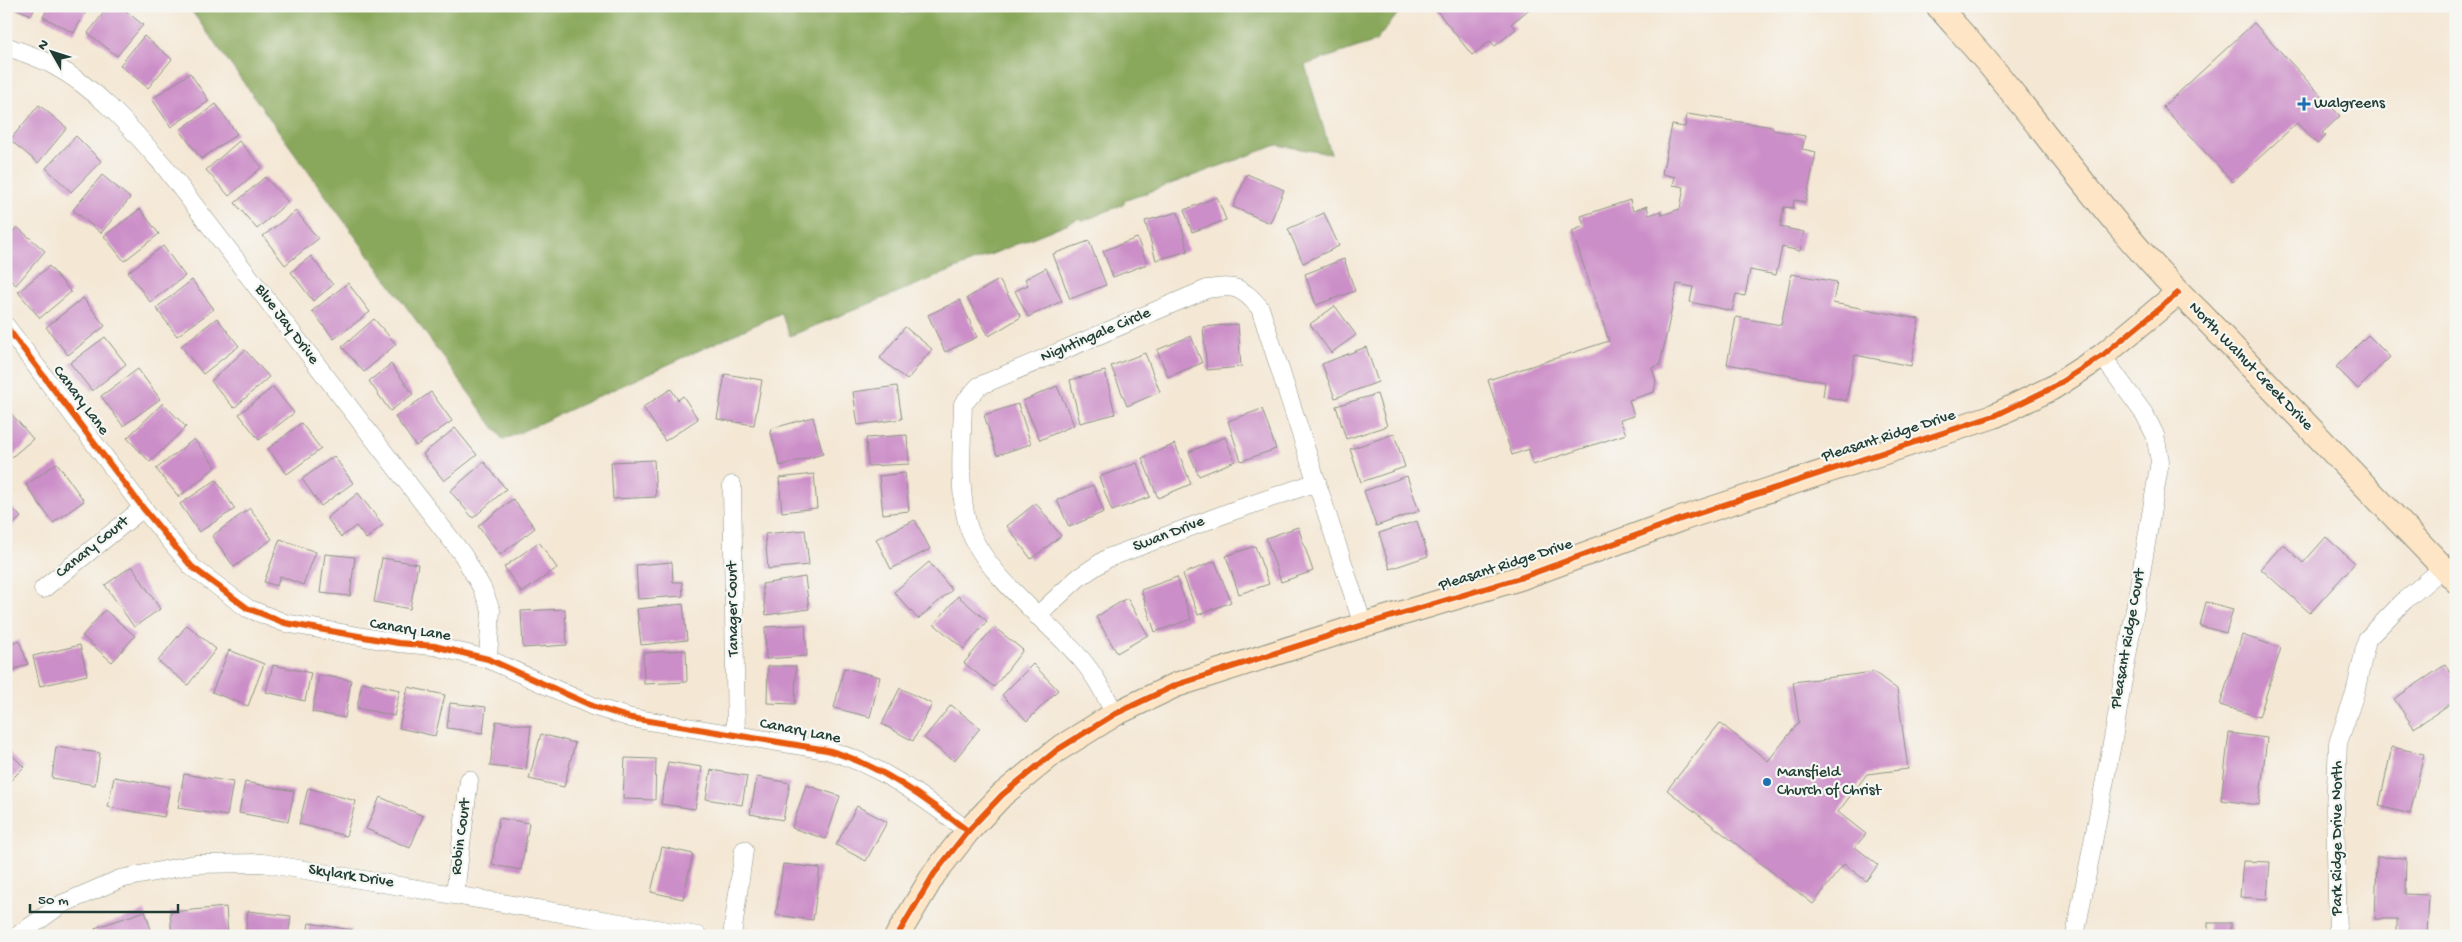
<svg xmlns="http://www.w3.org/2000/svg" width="2462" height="942" viewBox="0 0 2462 942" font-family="'Gochi Hand',sans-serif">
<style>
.forest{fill:#8aa85b;stroke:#547248}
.building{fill:#cc8ec8}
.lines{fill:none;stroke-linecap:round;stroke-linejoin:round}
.street-casing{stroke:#8a9284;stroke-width:19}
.secondary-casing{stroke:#8a9284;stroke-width:26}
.street{stroke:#fff;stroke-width:18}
.secondary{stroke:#fde5c5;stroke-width:24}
.cycleway-casing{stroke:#f6f6f2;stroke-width:9}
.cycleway{stroke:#e8590c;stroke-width:6}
.poi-dot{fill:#1f6fb2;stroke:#f6f6f2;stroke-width:2}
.labels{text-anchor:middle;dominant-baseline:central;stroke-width:4.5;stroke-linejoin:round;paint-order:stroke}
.poi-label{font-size:16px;fill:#1f3d34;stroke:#f6f6f2;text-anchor:start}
.street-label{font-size:16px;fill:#1f3d34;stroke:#f6f6f2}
</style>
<rect width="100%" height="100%" fill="#f6f6f2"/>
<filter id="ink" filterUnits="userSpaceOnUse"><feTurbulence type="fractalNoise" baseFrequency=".02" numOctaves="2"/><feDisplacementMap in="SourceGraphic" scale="10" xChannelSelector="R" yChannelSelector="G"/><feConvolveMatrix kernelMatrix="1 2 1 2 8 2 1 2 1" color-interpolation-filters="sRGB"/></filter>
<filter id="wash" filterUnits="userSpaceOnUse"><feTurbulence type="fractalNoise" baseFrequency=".0096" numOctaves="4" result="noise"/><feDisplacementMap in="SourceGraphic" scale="20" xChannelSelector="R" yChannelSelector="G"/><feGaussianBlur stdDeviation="1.12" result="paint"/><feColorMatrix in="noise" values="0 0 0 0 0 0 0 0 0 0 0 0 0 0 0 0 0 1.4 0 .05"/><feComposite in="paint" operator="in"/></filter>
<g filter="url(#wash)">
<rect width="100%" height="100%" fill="#f4e7d4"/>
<path class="forest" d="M188,6h694l21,8 28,-8h473l-28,35 -71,24 26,89 -54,-9 -153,56v3l-41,17 -2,-3 -291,118 -9,-23 -278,127z"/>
<g id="blocks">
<g class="building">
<path d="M8,6h27l-3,9z"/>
<path d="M49,6h40l-15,27 -31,-16z"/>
<path d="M109,6h11l23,19 -26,31 -29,-23z"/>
<path d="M1433,6h100l-22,18 5,5 -21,17 -5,-5 -18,14z"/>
<path d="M2254,23l86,93 -18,17 4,3 -9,8 -20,-21 -64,59 -70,-75z"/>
<path d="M144,36l28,23 -24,29 -28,-23z"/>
<path d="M190,73l19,28 -38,26 -19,-28z"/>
<path d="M6,104l6,1 -5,20h-1z"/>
<path d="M216,104l21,30 -36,25 -21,-29z"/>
<path d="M39,105l28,23 -29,35 -28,-23z"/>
<path d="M1687,114l86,13v3l32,6 -3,13 14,3 -10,50 -12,-2 -1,8 -9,-1 -4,20 24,5 -4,19 -18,-4 -6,28 -26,-5 -5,26 -9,-2 -4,17 -42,-9 3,-15 -16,-3 -17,81 -8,3 4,13 -2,11 -25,8 5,16 -14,4 6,14 -93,31 -4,-16 -17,6 -24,-75 121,-39 -37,-110 12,-5 -3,-10 49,-16 3,11 14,-5 2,9 12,-4 1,4 18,-6 4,-22 -11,-2 2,-8 -13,-3 10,-49 13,2z"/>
<path d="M76,136l25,25 -30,31 -25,-24z"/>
<path d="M239,141l23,26 -33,29 -23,-26z"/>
<path d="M1247,174l37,16 -14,33 -37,-16z"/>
<path d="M102,175l28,23 -29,35 -28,-23z"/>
<path d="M265,177l23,25 -31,27 -22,-26z"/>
<path d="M1217,197l9,23 -34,12 -8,-22z"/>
<path d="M140,209l19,25 -35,27 -20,-25z"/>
<path d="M296,211l22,28 -33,26 -22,-29z"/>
<path d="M1178,212l10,39 -32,9 -11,-39z"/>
<path d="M1324,213l15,33 -36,17 -15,-34z"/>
<path d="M17,227l28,24 -29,34 -10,-8v-38z"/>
<path d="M1137,238l10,26 -34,13 -10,-26z"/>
<path d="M1089,241l17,44 -36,14 -17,-45z"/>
<path d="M163,246l22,30 -35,26 -22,-30z"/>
<path d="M311,256l22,29 -20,16 -22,-29z"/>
<path d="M1344,259l11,32 -39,14 -11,-31z"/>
<path d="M49,266l22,26 -31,26 -22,-26z"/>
<path d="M1046,268l16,33 -34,16 -13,-26 13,-6 -3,-6z"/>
<path d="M1791,274l46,8 -4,21 86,16 -8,47 -56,-11 -9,46 -23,-5 2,-14 -98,-18 9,-47 45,8z"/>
<path d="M192,280l22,29 -37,27 -21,-28z"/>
<path d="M999,280l22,37 -32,19 -22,-38z"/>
<path d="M348,283l22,29 -36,27 -22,-28z"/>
<path d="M83,298l22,28 -37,29 -22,-28z"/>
<path d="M960,300l17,37 -32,15 -17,-37z"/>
<path d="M1335,306l21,29 -25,18 -21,-29z"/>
<path d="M217,318l22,28 -36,28 -22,-28z"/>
<path d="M374,319l22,25 -32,28 -22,-25z"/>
<path d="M1238,324l3,43 -34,3 -4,-43z"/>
<path d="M905,327l27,22 -25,31 -27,-22z"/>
<path d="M2368,335l22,22 -32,32 -22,-22z"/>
<path d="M1191,336l11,27 -34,14 -11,-27z"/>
<path d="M105,337l21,27 -34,27 -22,-28z"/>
<path d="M1366,347l12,35 -43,16 -13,-34z"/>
<path d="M245,350l24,27 -35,31 -23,-27z"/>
<path d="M1145,353l15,39 -33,14 -16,-40z"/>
<path d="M391,364l22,30 -23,17 -21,-30z"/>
<path d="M138,369l22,30 -37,27 -22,-30z"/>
<path d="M1105,371l10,43 -35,9 -10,-43z"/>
<path d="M725,374l37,6 -8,45 -37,-6z"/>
<path d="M897,386l5,33 -44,6 -5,-33z"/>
<path d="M1057,386l17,39 -34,15 -17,-39z"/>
<path d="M273,387l21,26 -35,27 -20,-26z"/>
<path d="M671,389l7,11 5,-4 15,23 -33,22 -22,-34z"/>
<path d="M431,392l21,29 -36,25 -21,-29z"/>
<path d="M1377,394l10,32 -41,13 -10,-33z"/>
<path d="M163,403l23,24 -36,35 -23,-24z"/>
<path d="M1018,404l13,40 -34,11 -13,-40z"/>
<path d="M1262,409l14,40 -35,12 -13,-40z"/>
<path d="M9,411l24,28 -27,23v-49z"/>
<path d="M813,417l10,37 -43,12 -10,-37z"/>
<path d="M301,423l20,26 -34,25 -19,-25z"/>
<path d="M455,428l22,27 -33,26 -21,-27z"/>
<path d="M1394,434l11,33 -44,15 -11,-33z"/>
<path d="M907,435l2,29 -41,2 -2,-28z"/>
<path d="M1225,437l10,24 -36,15 -10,-24z"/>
<path d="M194,439l22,28 -37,30 -23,-28z"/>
<path d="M1175,444l16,40 -33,14 -16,-40z"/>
<path d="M334,456l19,27 -32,23 -19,-27z"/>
<path d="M654,460l2,37 -43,2 -2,-37z"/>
<path d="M484,462l22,27 -33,29 -23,-27z"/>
<path d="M57,463l27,38 -31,22 -27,-38z"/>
<path d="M1137,463l13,34 -38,14 -13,-34z"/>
<path d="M905,473l4,38 -26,3 -4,-38z"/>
<path d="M814,474l3,34 -35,4 -3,-34z"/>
<path d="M1407,476l12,35 -43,15 -12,-35z"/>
<path d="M216,480l19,29 -36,23 -19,-28z"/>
<path d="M1093,485l11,27 -35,15 -12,-27z"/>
<path d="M358,493l25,32 -17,14 -10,-13 -15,11 -14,-19z"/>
<path d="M513,499l22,29 -35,27 -22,-29z"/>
<path d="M6,502l15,15 -15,15z"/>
<path d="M1036,503l25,33 -30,23 -24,-33z"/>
<path d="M250,508l22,31 -38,28 -22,-31z"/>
<path d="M915,520l15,29 -39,20 -15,-30z"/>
<path d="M1417,521l11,35 -38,13 -11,-36z"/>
<path d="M1298,527l15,44 -32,11 -15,-44z"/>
<path d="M805,530l4,35 -41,4 -3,-35z"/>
<path d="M2326,537l29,26 -45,50 -49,-44 22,-25 20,19z"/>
<path d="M280,539l36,13 -13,33 -23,-9 -3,10 -13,-4z"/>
<path d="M539,542l18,26 -35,25 -18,-26z"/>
<path d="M1255,546l14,38 -30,10 -13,-38z"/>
<path d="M325,554l30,3 -5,39 -30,-3z"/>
<path d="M382,558l36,6 -8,45 -36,-7z"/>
<path d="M1215,561l16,41 -33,13 -15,-41z"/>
<path d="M672,562l1,20h9l1,14 -45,3 -2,-34z"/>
<path d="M929,562l23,28 -34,29 -24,-27z"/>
<path d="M132,566l28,43 -26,18 -29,-42z"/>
<path d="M805,577l4,32 -43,6 -4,-31z"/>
<path d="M1177,577l14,42 -36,13 -14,-42z"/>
<path d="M958,596l29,25 -23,28 -30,-25z"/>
<path d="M1127,598l21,37 -31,18 -21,-36z"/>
<path d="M2206,602l27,7 -7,24 -26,-7z"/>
<path d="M683,604l4,36 -46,5 -4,-36z"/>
<path d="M565,609l2,36 -44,3 -2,-37z"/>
<path d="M105,610l30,26 -23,26 -30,-26z"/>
<path d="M187,625l29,24 -28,36 -30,-24z"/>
<path d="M805,625l2,31 -41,3 -1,-32z"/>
<path d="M994,627l29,23 -29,37 -30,-24z"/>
<path d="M2242,635l39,13 -22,69 -39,-12z"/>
<path d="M19,640l9,24 -22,9v-28z"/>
<path d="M80,645l7,30 -47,11 -7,-30z"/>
<path d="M229,650l35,14 -16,42 -36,-14z"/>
<path d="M686,650l1,32 -43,2 -1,-31z"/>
<path d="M1033,664l25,26 -31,31 -25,-26z"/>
<path d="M273,665l38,8 -6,28 -39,-9z"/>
<path d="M2445,665l11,15v20l-42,28 -20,-29z"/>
<path d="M768,666h28l-1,38 -28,-1z"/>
<path d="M844,668l36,9 -10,40 -36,-9z"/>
<path d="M1874,672l23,17 11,80 -41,5 -29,38 28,22 -11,13 23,18 -12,16 -22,-17 -31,40 -146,-114 53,-67 48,38 31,-39 -6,-40z"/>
<path d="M319,675l32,5 -6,38 -33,-6z"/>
<path d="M362,682l38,8 -6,26 -37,-8z"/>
<path d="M408,687l37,8 -10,41 -36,-8z"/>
<path d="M900,688l32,16 -19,37 -31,-17z"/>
<path d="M450,703l36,4 -3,26 -36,-5z"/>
<path d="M951,705l29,23 -26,33 -30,-23z"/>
<path d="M496,721l35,5 -5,44 -36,-4z"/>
<path d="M2229,733l38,5 -8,67 -38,-5z"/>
<path d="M541,734l34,9 -11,44 -35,-8z"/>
<path d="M56,747l44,6 -5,32 -43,-7z"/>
<path d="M2392,747l32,7 -14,60 -31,-8z"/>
<path d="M6,749l18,18 -18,18z"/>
<path d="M625,758l31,1 -1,41 -32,-1z"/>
<path d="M668,762l34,5 -7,42 -34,-5z"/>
<path d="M711,770l36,6 -5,29 -36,-6z"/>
<path d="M184,774l49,8 -6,34 -49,-8z"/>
<path d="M114,777l56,10 -6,30 -56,-10z"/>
<path d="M757,777l33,6 -7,37 -33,-6z"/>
<path d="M245,782l49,9 -6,31 -49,-9z"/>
<path d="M806,785l34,11 -14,43 -34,-11z"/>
<path d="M308,788l48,13 -10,35 -47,-12z"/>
<path d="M380,797l43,19 -13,32 -44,-19z"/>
<path d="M857,806l30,16 -21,39 -30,-16z"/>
<path d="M499,818l30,5 -8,47 -29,-5z"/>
<path d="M662,847l31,7 -10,45 -32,-7z"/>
<path d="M2377,857l29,1 -1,36 24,1 -2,41h-30v-17h-22z"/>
<path d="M2243,861l27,1 -3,37 -27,-2z"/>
<path d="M783,864l37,4 -7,52 -37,-5z"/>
<path d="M226,907l2,29h-56l-2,-24z"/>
<path d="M145,911l8,25h-56l-2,-8z"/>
<path d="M248,911l43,5 -3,20h-43z"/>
<path d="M309,923l43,7 -1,6h-44z"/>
<rect x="2208" y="923" width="23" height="13"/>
</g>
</g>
</g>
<g filter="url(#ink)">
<use href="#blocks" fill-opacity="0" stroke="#8a9284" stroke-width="1"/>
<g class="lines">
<defs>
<g id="street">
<path d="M6,46c15,6 32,11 47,19 45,24 78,63 111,101l299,389 19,33 9,22 -3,49"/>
<path d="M6,326l137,182 49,59 55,41 38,15 113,20 36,3 54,13 107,48 36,11 196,32c54,15 97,48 141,81"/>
<path d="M732,485l4,249"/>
<path d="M43,589l100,-81"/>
<path d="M1037,616l41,-38 30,-20 122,-46 87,-30"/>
<path d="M1115,714c-10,-19 -20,-39 -34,-55 -32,-37 -102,-89 -114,-137 -9,-34 -5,-82 -4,-118l16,-18 228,-97c28,-4 34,-3 53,19l103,317"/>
<path d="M455,893l14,-113"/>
<path d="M17,936l45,-32 58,-25 75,-15 68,-1 435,73"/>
<path d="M732,936l12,-86"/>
<path d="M2075,936l39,-203 46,-272 -5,-26 -10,-20 -43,-59"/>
<path d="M2338,936l-3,-127 3,-66 17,-50 12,-54 38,-39 38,-32"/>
</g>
<g id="secondary">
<path d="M1938,6c20,23 41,46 60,69 66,81 126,166 202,238l256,268"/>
<path d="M897,936l37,-62 34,-43 34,-36 55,-45 58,-36 61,-29 187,-60 157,-47 161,-59 313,-103 58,-28 50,-32 76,-63"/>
</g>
</defs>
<use href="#street" class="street-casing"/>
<use href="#secondary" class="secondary-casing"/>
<use href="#street" class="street"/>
<use href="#secondary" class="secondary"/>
<defs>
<g id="cycleway">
<path d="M6,326l137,182 49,59 55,41 38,15 113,20 36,3 54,13 107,48 36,11 196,32c54,15 97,48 141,81"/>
<path d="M897,936l37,-62 34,-43 34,-36 55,-45 58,-36 61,-29 187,-60 157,-47 161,-59 313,-103 58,-28 50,-32 76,-63"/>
</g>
</defs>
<use href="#cycleway" class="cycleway-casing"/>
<use href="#cycleway" class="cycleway"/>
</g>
</g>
<g class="poi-dot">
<path d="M2301.5 96.5h5v5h5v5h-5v5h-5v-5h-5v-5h5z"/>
<circle cx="1767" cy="782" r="5"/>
</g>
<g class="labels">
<g class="poi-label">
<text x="2314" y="104">Walgreens</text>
<text x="1777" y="773">Mansfield<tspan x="1777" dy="18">Church of Christ</tspan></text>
</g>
<g class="street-label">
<text transform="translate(286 325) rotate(53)">Blue Jay Drive</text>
<text transform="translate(1096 336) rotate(-23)">Nightingale Circle</text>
<text transform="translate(2250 367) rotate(46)">North Walnut Creek Drive</text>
<text transform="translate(80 401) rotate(53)">Canary Lane</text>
<text transform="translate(1889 437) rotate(-18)">Pleasant Ridge Drive</text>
<text transform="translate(1169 535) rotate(-21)">Swan Drive</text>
<text transform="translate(93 548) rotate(-39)">Canary Court</text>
<text transform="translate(1506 566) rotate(-18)">Pleasant Ridge Drive</text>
<text transform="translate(734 609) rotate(-91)">Tanager Court</text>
<text transform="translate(410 631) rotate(9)">Canary Lane</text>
<text transform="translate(2129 639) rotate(-80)">Pleasant Ridge Court</text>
<text transform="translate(800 732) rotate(11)">Canary Lane</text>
<text transform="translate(462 837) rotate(-83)">Robin Court</text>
<text transform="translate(2338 838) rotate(-90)">Park Ridge Drive North</text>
<text transform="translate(351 877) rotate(9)">Skylark Drive</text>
</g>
</g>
<rect width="2462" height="942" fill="none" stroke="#f6f6f2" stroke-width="25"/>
<g transform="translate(52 52) rotate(309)" stroke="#f6f6f2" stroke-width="4" paint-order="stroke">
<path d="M0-4L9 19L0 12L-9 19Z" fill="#1f3d34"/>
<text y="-8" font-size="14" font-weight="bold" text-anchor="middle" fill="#1f3d34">N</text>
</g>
<path d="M30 904v8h148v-8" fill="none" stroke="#1f3d34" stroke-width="2.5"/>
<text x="38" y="904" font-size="15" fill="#1f3d34" stroke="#f6f6f2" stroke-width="4" paint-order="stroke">50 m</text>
</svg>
